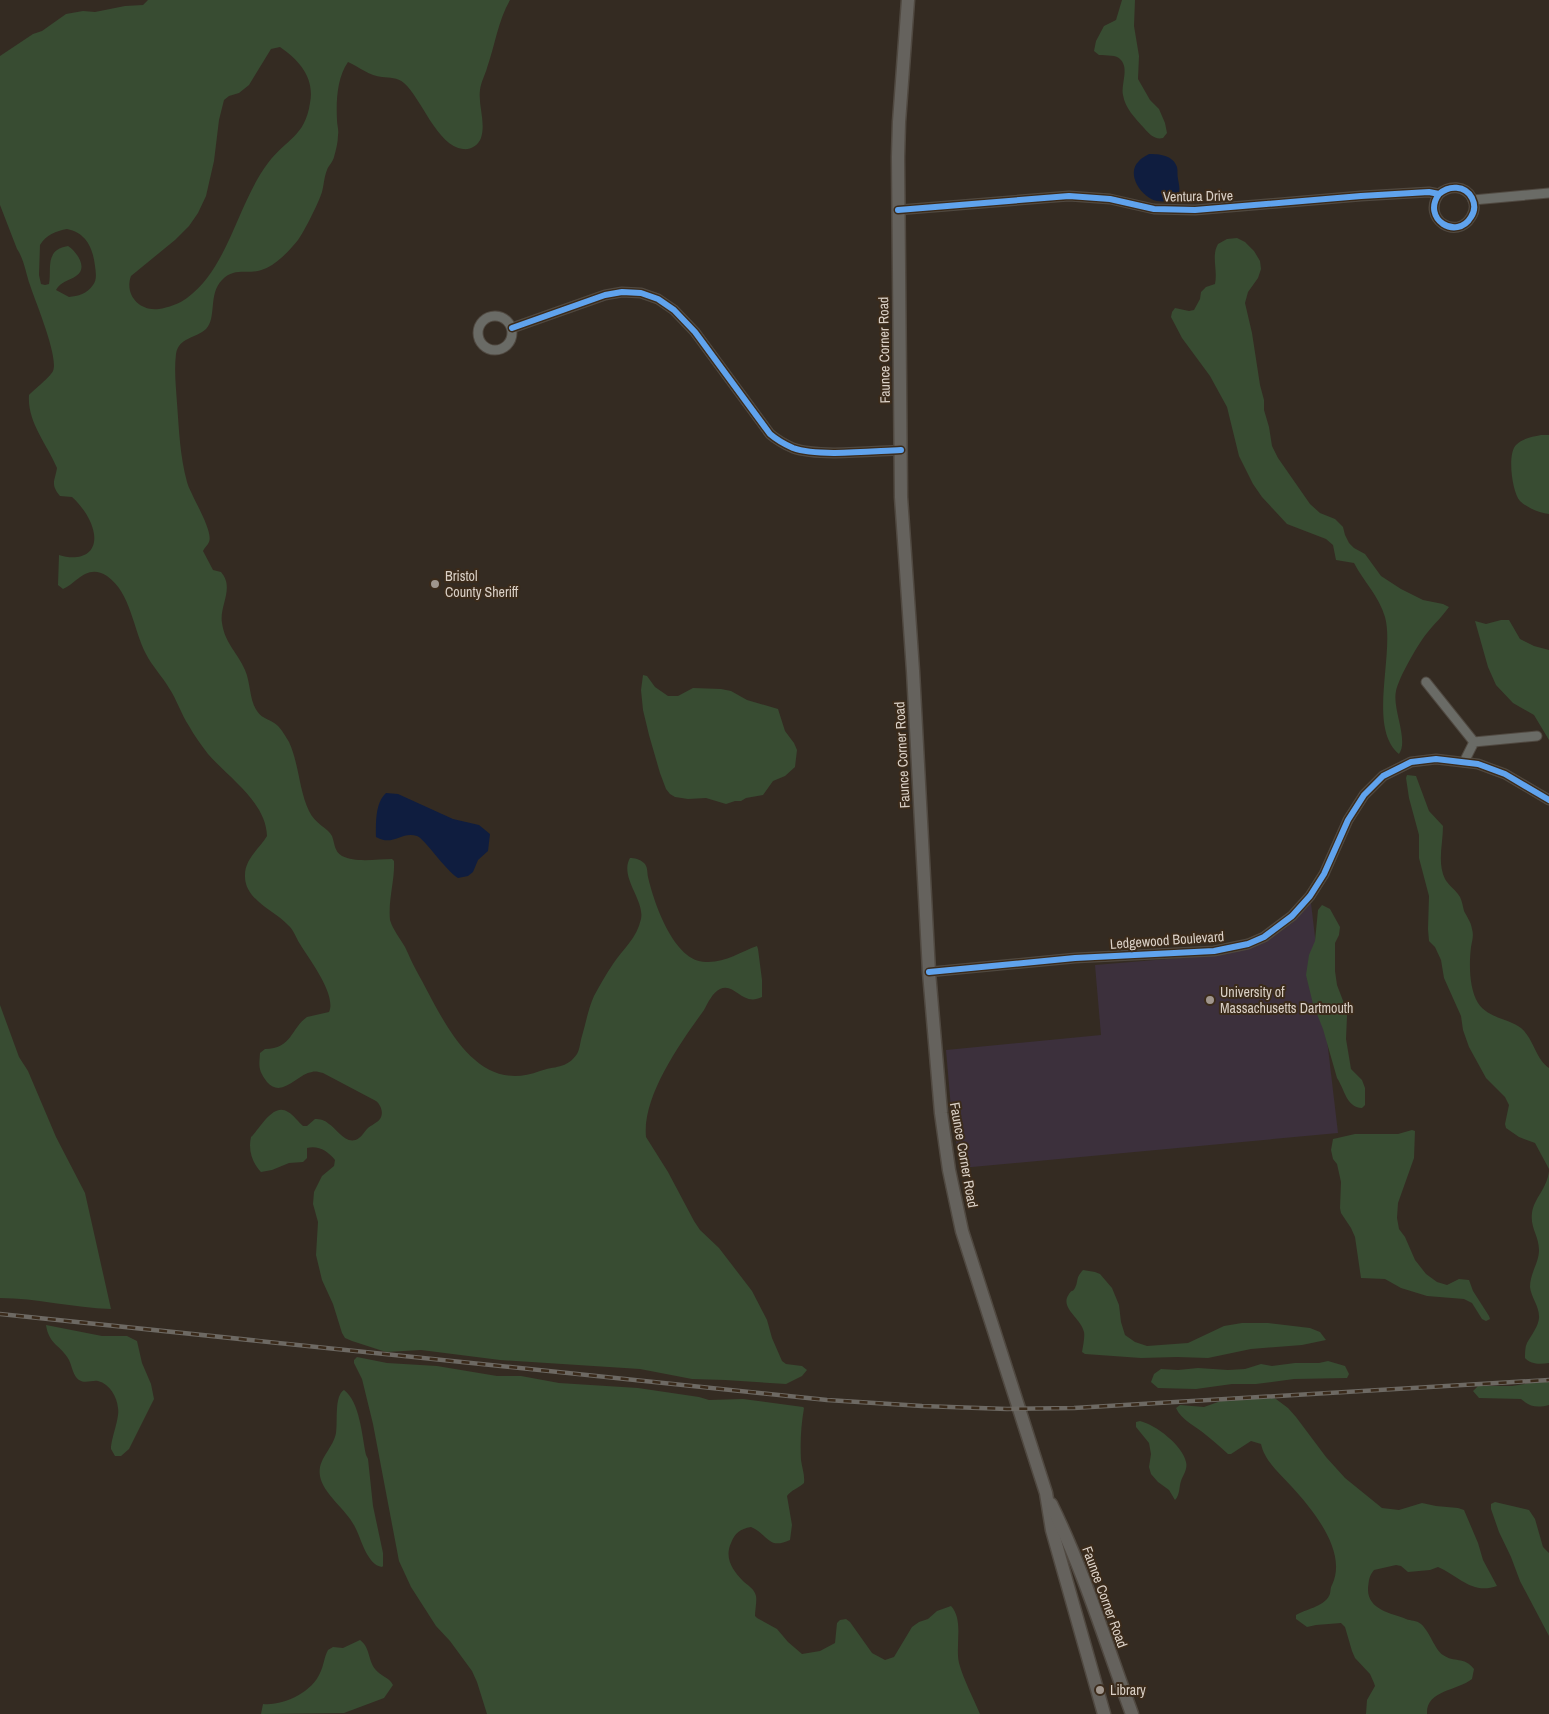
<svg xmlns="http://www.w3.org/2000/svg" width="1549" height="1714" viewBox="0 0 1549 1714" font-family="'Archivo Narrow',sans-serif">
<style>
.education{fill:#3c303c}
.green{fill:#384c32;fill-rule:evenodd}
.water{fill:#0f1d3f}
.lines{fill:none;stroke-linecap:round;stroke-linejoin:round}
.street-casing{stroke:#504941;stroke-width:11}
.secondary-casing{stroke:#504941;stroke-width:15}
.street{stroke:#6a6b66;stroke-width:9}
.secondary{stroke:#65625d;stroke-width:12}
.rail-casing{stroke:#6d6963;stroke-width:4.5}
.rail{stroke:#3b2b1b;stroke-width:2.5;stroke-dasharray:8;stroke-linecap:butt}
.cycleway-casing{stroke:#3b2b1b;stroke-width:9}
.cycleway{stroke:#60a3ed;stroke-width:6}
.poi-dot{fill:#a0968d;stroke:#3b2b1b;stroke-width:2}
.labels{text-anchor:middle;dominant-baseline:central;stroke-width:4;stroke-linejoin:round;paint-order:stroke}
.street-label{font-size:14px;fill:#dad0c6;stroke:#3b2b1b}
.poi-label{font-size:14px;fill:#dad0c6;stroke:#3b2b1b;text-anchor:start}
</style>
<rect width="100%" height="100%" fill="#342b22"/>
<path class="education" d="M1311,903l27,230 -377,35 -9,-48 -6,-70 155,-15 -6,-70 120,-10 28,-5 27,-11 22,-16z"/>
<g class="green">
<path d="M148,0h362c-12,21 -15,45 -23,68 -2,7 -6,14 -7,22 -2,16 6,32 1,48 -3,8 -11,12 -18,11 -26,-3 -41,-50 -59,-66 -7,-6 -14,-5 -22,-6 -12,-1 -23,-10 -34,-15 -11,16 -12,39 -11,58 0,5 2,10 1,15 0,7 -2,15 -4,22 -1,5 -6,9 -7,13 -3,7 -3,15 -5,22 -3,10 -18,40 -24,48 -8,10 -22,25 -34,29 -17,7 -28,-3 -42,11 -14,14 -5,38 -16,49 -11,10 -27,8 -30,25 -2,17 0,33 1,49 2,27 3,53 10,79 3,12 27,49 22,60 -1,3 -5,6 -6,9l10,19 8,2c14,16 -2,34 1,51 3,21 16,30 23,47 6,14 4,29 12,41 6,9 14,8 21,15 4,4 8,11 11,16 10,22 10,48 20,69 6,13 19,17 23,25 3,8 2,15 10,20 14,7 35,3 50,3l2,2c1,19 -6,39 -4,59 3,10 10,18 15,27 4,8 7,16 11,23 26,46 57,127 124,101 14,-5 27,-2 37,-17 3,-5 3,-12 5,-18 4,-13 6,-27 12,-40 6,-11 12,-22 19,-32 10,-15 24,-26 28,-45 4,-19 -22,-42 -11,-61 4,0 10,1 14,5 4,4 3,9 4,14 6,26 26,85 58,85 19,1 34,-10 51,-16l1,3 4,31v17c-20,10 -27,-15 -42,-8 -8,4 -12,14 -16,21 -23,32 -62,86 -58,127l22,35 26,49 6,9 19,18 33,43 15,29 5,18 10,23 4,3 16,2 5,4 -5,6 -16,8 -61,-4 -33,-1 -52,-10 -140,-9 -79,-10 -35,2 -34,-11 -7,-3 -3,-5 -9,-29 -11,-24 -6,-25 2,-33 -5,-18 1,-12 8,-16 12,-10 1,-6c-7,-9 -17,-15 -28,-12v10l-4,4 -14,1 -17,7 -11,2c-9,-9 -13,-22 -10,-35 9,-8 22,-35 37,-25 6,3 10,10 15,14h4l8,-7c5,0 10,1 14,5 8,5 18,23 30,14 3,-2 5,-6 8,-9 4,-4 10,-6 13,-10 4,-6 1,-14 -4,-18l-53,-28c-4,-1 -8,-2 -11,-1 -15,2 -30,27 -45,10 -9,-12 -8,-15 -7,-29l5,-4c27,0 26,-21 42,-32l22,-5c8,-17 -20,-53 -29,-68 -4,-6 -6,-14 -12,-19 -14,-15 -44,-25 -43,-50 0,-16 14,-26 22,-39 -1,-34 -38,-58 -59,-82 -7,-9 -14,-19 -19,-28 -8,-12 -12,-26 -20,-38 -7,-12 -17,-22 -23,-34 -13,-25 -15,-61 -39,-78 -20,-13 -30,7 -44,13l-5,-4 1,-30c18,6 38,1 35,-21 -2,-14 -12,-28 -22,-37l-12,-1c-10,-12 -5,-15 -3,-28 -10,-24 -30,-46 -28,-73 6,-6 21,-18 24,-24 6,-14 -18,-70 -23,-86 -4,-11 -6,-26 -13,-36l-17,-44v-149l33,-22 9,-3 24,-17 17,-3 12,1 30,-6 18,-1zM280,47c19,13 35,31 30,56 -5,34 -24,36 -42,60 -31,41 -39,104 -81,135 -6,5 -20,10 -28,11 -19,3 -35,-14 -28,-33l44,-36 14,-14 9,-13 8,-17 8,-35 5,-41 5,-20 5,-4 10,-3 10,-8 22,-36zM67,229c20,4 26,20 28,37 1,7 2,14 -2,19 -6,9 -15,11 -24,12l-13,-7c5,-9 13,-9 20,-14 13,-8 0,-25 -8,-30 -24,4 -16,23 -19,38l-4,1 -4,-1 -2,-9 1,-30c6,-10 16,-14 27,-16z"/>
<path d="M1122,0h13l-1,26 5,30 -1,23 12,21 9,9 6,14 2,10 -4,5c-8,2 -14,-4 -19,-10 -9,-10 -19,-20 -21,-33 -2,-11 6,-26 -2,-35 -5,-6 -14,-4 -22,-5l-5,-4 2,-10 8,-15 12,-6z"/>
<path d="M1237,238l8,4 9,9 6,10 1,8 -3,9 -10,14 -3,11 7,30 8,52 4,15v10l5,17 3,19 6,12 32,46 10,9 15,6 8,8 2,8 4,8 5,5 11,6 16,22 20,13 22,11 20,4 6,3c-8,11 -14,16 -22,26 -9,11 -28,44 -31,58 -4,18 13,49 3,63 -32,-26 -4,-100 -14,-137 -6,-21 -21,-35 -31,-54l-18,-3 -3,-15 -7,-6 -39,-15 -25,-27 -9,-13 -14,-28 -12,-49 -17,-31 -28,-38 -11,-21 1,-5 3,-4 14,3 5,-1 6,-11 1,-7 5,-5 9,-3c3,-14 -4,-28 3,-40l9,-5z"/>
<path d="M1541,435h8v79c-9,-1 -22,-6 -29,-13 -8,-9 -13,-47 -4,-56 7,-7 16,-8 25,-10z"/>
<path d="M1501,620h8l11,19 14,7 15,4v90l-15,-25 -21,-12 -17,-18 -8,-18 -13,-46 11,3z"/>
<path d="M643,675l4,1 8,11 13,9h10l15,-8 28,1 10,2 16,9 31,9 7,22 9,12 3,7 -2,17 -10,9 -12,5 -10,14 -17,3 -5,3h-6l-9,3 -20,-6 -18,1 -13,-2 -5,-3 -4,-5 -6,-16 -11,-38 -6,-25 -2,-20z"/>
<path d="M1407,775l9,1 13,35 14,15c0,18 -6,36 2,53 4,7 11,11 15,18 2,4 3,10 4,14 3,6 7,11 8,18 2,7 0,12 -1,18 -2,17 -2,41 7,56 11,16 30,15 43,25 13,11 14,30 28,40v101l-14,-26 -16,-6 -13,-9 -1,-4 4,-19 -4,-8 -19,-19 -17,-31 -6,-17 -2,-14 -17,-38 -3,-18 -6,-13 -6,-6 -1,-12 1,-33 -10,-38v-23l-10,-37 -3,-20z"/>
<path d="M1322,905l8,4 10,18 -1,8 -4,8v28l2,14 8,21 2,10 -1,23 5,30 11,11 3,8v17l-3,3c-16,-1 -17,-18 -25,-30l-14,-49 -10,-25 -7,-29 3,-20 6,-14 3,-31z"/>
<path d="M0,1005l19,52 9,14 28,66 29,56 26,116c-38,-1 -74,-11 -111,-11z"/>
<path d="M1412,1130l3,1 -1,27 -16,45 -1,15 2,11 6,8 10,23 11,14 11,8 10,3 12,-6 10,1 4,11 16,25 1,3 -4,2 -4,-2 -10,-16 -8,-4 -37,-3 -26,-8 -16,-9 -24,-1 -6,-41 -4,-9 -10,-15 -1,-5 1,-26 -4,-18 -4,-5 -2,-9 2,-11 22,-5h43z"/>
<path d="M1549,1171v192c-8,1 -18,2 -24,-5 0,-5 0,-11 2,-15 4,-7 13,-19 12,-27 0,-10 -8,-19 -9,-29 0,-14 9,-24 9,-37 0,-14 -9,-22 -7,-37 2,-15 15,-24 17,-42z"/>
<path d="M1083,1270l12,2 5,2 12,14 7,17 2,17 4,13 10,7 12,4 41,-3 36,-17 18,-3h26l42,5 10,4 6,8 -24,5 -51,4 -43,9 -31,-1 -36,1 -56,-4 -3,-2c1,-6 3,-15 2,-20 -3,-14 -25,-24 -15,-38 4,-6 2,0 6,-6 4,-8 0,-9 8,-18z"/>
<path d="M46,1325l56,11h25l10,5 5,22 9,21 3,15 -25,50 -8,7h-6l-4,-7c0,-11 9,-31 7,-41 -1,-11 -8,-24 -20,-27 -6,-1 -13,3 -19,-1 -6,-4 -7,-14 -10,-20 -8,-15 -20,-15 -23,-35z"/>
<path d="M357,1357l30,6 50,3 60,10h24l38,7 79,5 61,9 10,3 34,-1 60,8 1,1c-3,17 -4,35 -3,52 1,8 4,15 3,23 -5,5 -13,7 -17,13l5,29 -2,15c-22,10 -21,-5 -39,-13 -11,2 -16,6 -20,16 -7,15 2,28 12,38 5,5 11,7 13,15 1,6 -1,14 -1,20l2,2 20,11 11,13 14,12 18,-3 15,-8 2,-20 3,-3 6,-1 4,3 22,31 13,7 9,-3 18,-30 7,-5 9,-3 9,-8 14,-5c13,14 4,39 8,57 5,18 14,34 21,51h-493l-10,-32 -5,-11 -22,-30 -14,-15 -25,-39 -12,-26 -26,-137 -11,-45 -8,-16v-3z"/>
<path d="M1328,1361l17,5 4,8 -2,4 -53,1 -38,5h-24l-36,5 -38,-1 -7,-6 3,-8 7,-5 17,1 20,-2 30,2 17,-1 16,-5 11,2 23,-3h24z"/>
<path d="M1549,1380v25c-12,3 -19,2 -28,-6l-42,-1 -6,-7 5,-5h34z"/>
<path d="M344,1390c16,12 18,46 22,65l2,4 5,47 10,47v13l-1,1c-15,-2 -21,-29 -27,-40 -8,-17 -32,-33 -35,-51 -3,-17 13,-27 16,-43 2,-12 -2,-37 8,-43z"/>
<path d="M1235,1396h30l11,3 12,9 8,9 30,40 19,21 37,30 17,2 23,-7 14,3 22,2 6,2 14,33 5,17 14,26c-25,9 -38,-10 -59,-19l-8,3 -22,2 -7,-6 -5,-1 -22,5c-5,6 -5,10 -6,18 -1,22 23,25 38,31 5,2 10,1 15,5 9,8 14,26 22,31 11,8 21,1 31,14l-2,10c-15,12 -46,11 -45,35h-61l1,-14 8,-14 -1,-3 -4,-9 -15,-16 -3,-7 -7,-24 -4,-4 -25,2 -9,2 -11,-8v-4c10,-6 27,-8 33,-19 2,-3 1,-8 3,-11 16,-33 -19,-75 -40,-98 -12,-14 -27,-25 -31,-43l-10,-3 -20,13h-3c-7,-6 -14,-13 -22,-19 -10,-9 -25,-15 -30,-27l4,-3 24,2z"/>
<path d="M1140,1421c16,4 42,24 46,41 2,7 -3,13 -5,19 -2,6 -1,14 -6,19l-6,-10 -11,-8 -7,-8 -2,-7 2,-13 -2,-11 -13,-16v-5z"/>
<path d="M1495,1502l34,8 6,9 8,28 6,6v83l-29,-55 -9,-24 -12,-25 -8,-23v-5z"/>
<path d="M360,1640c10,7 8,20 15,29 5,7 14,8 18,16l-9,13 -40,15 -83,1 2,-10c21,2 49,-12 57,-31 4,-8 4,-16 8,-23l5,-3 10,1z"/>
</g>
<g class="water">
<path d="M1149,154c10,0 24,1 28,13 1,4 0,8 1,12 2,11 3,14 -5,22 -5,0 -11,1 -16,0 -15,-3 -32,-27 -18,-40 2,-3 7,-5 10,-7z"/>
<path d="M386,793l12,1 55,25 26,6 11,9 -2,17 -10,9 -5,12 -5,4 -10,2c-13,-8 -34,-40 -41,-42 -16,-5 -24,11 -41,1 0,-14 -1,-34 10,-44z"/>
</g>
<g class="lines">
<defs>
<g id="street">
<path d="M1473,200l76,-7"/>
<path d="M898,210l171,-14 41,3 44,10 41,1 166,-14 68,-4 10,2c10,-9 26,-9 33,4 3,6 3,13 -1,19 -14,24 -50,2 -32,-23"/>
<circle cx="495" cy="333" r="17"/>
<path d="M512,328l93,-33 17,-3 19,1 17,6 16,11 21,22 75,102c7,6 14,10 23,14 25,9 80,3 108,2"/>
<path d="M1426,682l48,60"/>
<path d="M1464,762l10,-20 63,-6"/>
<path d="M929,972l146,-14 139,-7 34,-7 16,-7 28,-21 18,-20 14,-22 24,-54 16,-25 19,-19 28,-14 25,-3 42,5 27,10 44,26"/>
</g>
<g id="secondary">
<path d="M908,0l-9,122 -1,35 3,340 12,174 16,301 12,141 8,57 13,61 84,262 6,37 52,184"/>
<path d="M1051,1504c33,67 55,140 81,210"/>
</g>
</defs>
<use href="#street" class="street-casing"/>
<use href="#secondary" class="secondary-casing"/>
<use href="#street" class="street"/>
<use href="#secondary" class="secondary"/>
<defs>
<path id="rail" d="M0,1314l827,86 95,6 85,3 67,-1 475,-28"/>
</defs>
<use href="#rail" class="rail-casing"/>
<use href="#rail" class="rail"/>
<defs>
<g id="cycleway">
<path d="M898,210l171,-14 41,3 44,10 41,1 166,-14 68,-4 10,2c10,-9 26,-9 33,4 3,6 3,13 -1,19 -14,24 -50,2 -32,-23"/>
<path d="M512,328l93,-33 17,-3 19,1 17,6 16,11 21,22 75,102c7,6 14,10 23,14 25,9 80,3 108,2"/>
<path d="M929,972l146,-14 139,-7 34,-7 16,-7 28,-21 18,-20 14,-22 24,-54 16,-25 19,-19 28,-14 25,-3 42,5 27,10 44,26"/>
</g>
</defs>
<use href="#cycleway" class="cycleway-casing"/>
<use href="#cycleway" class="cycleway"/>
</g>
<g class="poi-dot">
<circle cx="435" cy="584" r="5"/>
<circle cx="1210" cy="1000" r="5"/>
<circle cx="1100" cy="1690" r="5"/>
</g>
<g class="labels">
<g class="street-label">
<text transform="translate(1198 196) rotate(-1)">Ventura Drive</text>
<text transform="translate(884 350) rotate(-91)">Faunce Corner Road</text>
<text transform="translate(902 755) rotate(-93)">Faunce Corner Road</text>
<text transform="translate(1167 940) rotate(-4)">Ledgewood Boulevard</text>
<text transform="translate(964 1155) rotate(80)">Faunce Corner Road</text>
<text transform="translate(1105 1597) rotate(70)">Faunce Corner Road</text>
</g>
<g class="poi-label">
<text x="445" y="576">Bristol<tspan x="445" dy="16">County Sheriff</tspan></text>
<text x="1220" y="992">University of<tspan x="1220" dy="16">Massachusetts Dartmouth</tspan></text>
<text x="1110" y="1690">Library</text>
</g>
</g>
</svg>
